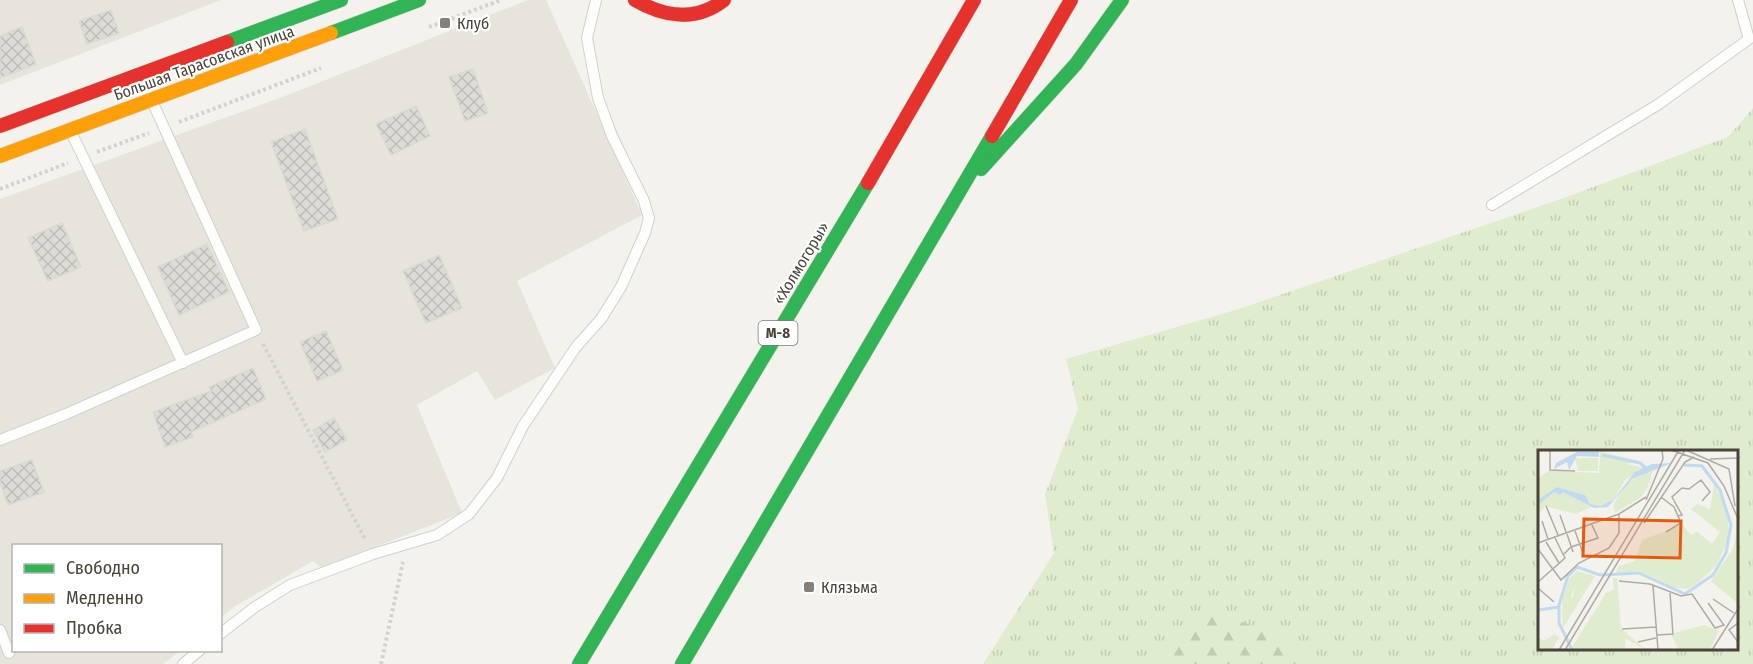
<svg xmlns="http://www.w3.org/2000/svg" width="1753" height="664" viewBox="0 0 1753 664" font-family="'Fira Sans Condensed',sans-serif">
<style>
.residential{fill:#e7e4dc}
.grass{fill:url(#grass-tufts);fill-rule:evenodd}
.forest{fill:url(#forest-firs)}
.building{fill:url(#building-cross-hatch);stroke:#dbd9d3;stroke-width:1.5}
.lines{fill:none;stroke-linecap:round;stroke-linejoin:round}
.lane-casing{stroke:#d1d0cb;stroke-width:12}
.fast-casing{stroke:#d2cfc4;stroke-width:15}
.slow-casing{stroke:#d2cfc4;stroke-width:15}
.jam-casing{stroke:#d2cfc4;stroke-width:15}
.path{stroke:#d3d2cc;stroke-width:4;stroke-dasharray:3 3;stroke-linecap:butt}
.lane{stroke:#fdfdfc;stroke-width:10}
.fast{stroke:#30b455;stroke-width:14}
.slow{stroke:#ff9f0a;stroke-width:14}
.jam{stroke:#e5322d;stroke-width:14}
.poi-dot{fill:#858178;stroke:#fff;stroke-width:2}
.labels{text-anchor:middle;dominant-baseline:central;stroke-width:4.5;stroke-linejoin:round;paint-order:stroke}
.shield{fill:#fff;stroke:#807c74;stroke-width:1.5}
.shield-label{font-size:15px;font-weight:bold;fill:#4a4439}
.poi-label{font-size:16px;fill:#4a4439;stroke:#fff;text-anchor:start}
.street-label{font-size:16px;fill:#4a4439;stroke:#fff}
.inset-river{fill:none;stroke:#c0daef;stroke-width:3}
.inset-road{fill:none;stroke:#afaca5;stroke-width:1.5}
.view{fill:#e8590c;fill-opacity:0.15;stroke:#e8590c;stroke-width:3}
.inset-edge{fill:none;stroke:#4a4439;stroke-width:3}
</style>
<defs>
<pattern id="grass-tufts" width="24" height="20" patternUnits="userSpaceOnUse" patternTransform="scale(1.5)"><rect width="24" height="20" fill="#dfecce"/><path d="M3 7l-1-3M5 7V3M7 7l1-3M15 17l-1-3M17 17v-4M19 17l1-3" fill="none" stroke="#c1ccb2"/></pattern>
<pattern id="forest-firs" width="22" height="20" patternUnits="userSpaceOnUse" patternTransform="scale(1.5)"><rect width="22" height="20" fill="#dfecce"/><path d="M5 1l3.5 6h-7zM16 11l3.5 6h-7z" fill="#c1ccb2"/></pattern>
<pattern id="building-cross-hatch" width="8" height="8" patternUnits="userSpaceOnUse" patternTransform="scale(1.5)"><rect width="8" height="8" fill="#dddbd6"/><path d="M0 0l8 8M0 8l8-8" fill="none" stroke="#bfbdb8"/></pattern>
</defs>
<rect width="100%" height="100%" fill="#f3f2ed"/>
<g class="residential">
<path d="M0,0h221l-221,85z"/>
<path d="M528,0h18l96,215 -125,66 38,87 -60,32 -18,-29 -60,34 45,108 -140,55 -9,-7 -79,46 -13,11 -1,-72h-206v104l166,1 -17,13h-163v-465l285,-103z"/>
</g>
<path class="grass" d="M1753,108v556h-442l-9,-18 -135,-12 5,30h-189l71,-111 -9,-59 33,-85 -12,-50 173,-50 322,-110 167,-62zM1540,451h196v197h-196z"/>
<path class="forest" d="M1215,611l87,35 9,18h-139l-5,-30z"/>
<g class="building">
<path d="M111,10l8,23 -32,11 -8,-23z"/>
<path d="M22,27l14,37 -36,14v-42z"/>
<path d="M473,69l15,44 -23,8 -16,-44z"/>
<path d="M416,106l14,30 -39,19 -15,-31z"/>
<path d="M305,129l33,90 -34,12 -33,-89z"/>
<path d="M62,223l19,44 -33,14 -20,-43z"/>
<path d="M207,244l22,48 -50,23 -21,-48z"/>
<path d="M439,255l23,53 -36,15 -23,-52z"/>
<path d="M326,331l17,39 -26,11 -17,-39z"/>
<path d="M253,368l13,31 -75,33 2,5 -28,10 -12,-35 58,-21 -2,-4z"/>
<path d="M334,418l13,22 -22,12 -12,-22z"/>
<path d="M32,460l12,32 -36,13 -8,-23v-11z"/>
</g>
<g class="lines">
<defs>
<g id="lane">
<path d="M70,130l113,233"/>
<path d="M1492,205l167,-101 90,-65 -11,-39"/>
<path d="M0,440l66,-26 190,-84 -104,-229"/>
<path d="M0,630l9,23"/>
<path d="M220,634l35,-27 35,-22 83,-31 64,-19 32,-21 28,-36 26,-52 53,-79 25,-28 20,-32 24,-54 4,-15 -5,-17 -32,-65 -14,-38 -11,-60 9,-38"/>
<path d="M183,664l17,-14"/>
</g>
<g id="fast">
<path d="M331,33l88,-33"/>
<path d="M227,42l114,-42"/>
<path d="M981,169l95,-105 46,-64"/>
<path d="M579,664l289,-481"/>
<path d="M682,664l310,-528"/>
</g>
<path id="slow" d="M0,156l331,-123"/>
<g id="jam">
<path d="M635,0c29,17 61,22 89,0"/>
<path d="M0,126l227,-84"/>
<path d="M992,136l79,-136"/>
<path d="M868,183l106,-183"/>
</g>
</defs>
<use href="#lane" class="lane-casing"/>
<use href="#fast" class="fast-casing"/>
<use href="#slow" class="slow-casing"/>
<use href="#jam" class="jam-casing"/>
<g class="path">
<path d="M429,27l72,-27"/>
<path d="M179,122l142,-54"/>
<path d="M97,152l52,-19"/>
<path d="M0,189l68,-26"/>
<path d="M263,344l102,195"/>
<path d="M381,664l22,-102"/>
</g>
<use href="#lane" class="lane"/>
<use href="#fast" class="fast"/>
<use href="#slow" class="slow"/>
<use href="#jam" class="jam"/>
</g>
<g class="poi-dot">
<rect x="439" y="17" width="12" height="12" rx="3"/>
<rect x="803" y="581" width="12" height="12" rx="3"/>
</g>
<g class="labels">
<rect class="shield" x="758.5" y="321" width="39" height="24" rx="4.5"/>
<g class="shield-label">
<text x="778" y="333">М-8</text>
</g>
<g class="poi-label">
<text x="457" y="23">Клуб</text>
<text x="821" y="587">Клязьма</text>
</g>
<g class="street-label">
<text transform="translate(204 63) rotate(-20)">Большая Тарасовская улица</text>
<text transform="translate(801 263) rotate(-59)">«Холмогоры»</text>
</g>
</g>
<g transform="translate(1538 450)">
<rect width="200" height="200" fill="#f3f2ed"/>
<path d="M62,8l45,10 -20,12 -12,20 -13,6 -10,-2 -5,-9 -28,-8 -19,13v-22l11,-7 50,2zM120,16l-6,4 -2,14 -3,-2 2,3 -9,13 -25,15 -2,-8 14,-22zM176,34l11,21 5,32 -14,29 -15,14 -12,9 -14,-1 -35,-17 -24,2 3,-7 16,-5 7,-21 41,-15 5,7 5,3 3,-4 16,13 8,-12 -29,-23 6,-5 13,5zM16,42l12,1 25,14 -15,7 -31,-8 -7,8 1,-12zM39,121l18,5 -32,52 -1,-26 7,-23zM48,128l-1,12 -11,11 -3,-5 6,-15zM75,128h4l4,50 23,21 -19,-11v11l-51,1 -2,-3 34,-54 8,-4zM17,184l4,4 -7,11h-14v-12l6,4z" fill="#dfecce" fill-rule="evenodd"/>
<path d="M62,2h2l37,9 -18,4 -21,-7zM44,128l7,1 -1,6 -9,14 -7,2 4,-18zM166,175l15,6 -9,18h-32l-7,-15z" fill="#dfecce"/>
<path d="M37,8h23v13h-20zM199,81h1l-1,72 -26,-22 22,-32z" fill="#dfecce"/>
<path d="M39,2h22v5l-22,-1 -8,14 -2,-8 -13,7 2,-6zM134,13l-40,16 -24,28 -14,1 -31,-16 -3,3 -6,-3 -16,13 1,-6 18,-12 28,8 5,9 10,2 13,-6 22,-28 17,-8z" fill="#c0daef"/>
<path class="inset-river" d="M64,5l38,8 7,6M0,160l21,-3M34,200l-13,-27v-18l9,-29 9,-9 23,8 39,-2 46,21 28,-19 13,-22 5,-28 -11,-35 -18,-24 -18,-1"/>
<path class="inset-road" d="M12,0v20l25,1M133,0l37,13 16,23 14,33M148,0l43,19 6,37M172,9l28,-1M123,47l13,10 7,16 -15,9M108,50l17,-41 -1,-9M8,56l12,29M22,65l6,17M140,66l4,-1 -10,-18 10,-9 7,1 12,-9 9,12 -8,9M4,71l6,18M106,73l41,-61 9,-5M37,81l9,25M29,84l6,18M8,92l13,21M0,93l81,-29 27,-17M0,99l23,31 18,-17 30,-15 10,-15v-19M25,105l8,-8 27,-9 -6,-13M81,131l31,3 31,12 11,-2 23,34 9,-3 -16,-22M0,132l27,-24 -10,-20M115,136l5,64M0,138l16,14M175,149l21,14M200,173l-9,7 9,12M84,179l34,-2M119,185l16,-1 -3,-41M100,192l18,-4M21,200l120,-200M27,200l120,-200M174,200l26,-41"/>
<path class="view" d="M46,69l97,2 -1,37 -97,-2z"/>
<rect width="200" height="200" class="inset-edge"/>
</g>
<rect x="12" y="544" width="210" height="108" fill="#ffffff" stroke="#b7b4b0" stroke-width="1.5"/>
<rect x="24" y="564" width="30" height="9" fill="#30b455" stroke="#b7b4b0" stroke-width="1.5"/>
<text x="66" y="574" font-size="18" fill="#4a4439">Свободно</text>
<rect x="24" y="594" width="30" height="9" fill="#ff9f0a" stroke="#b7b4b0" stroke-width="1.5"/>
<text x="66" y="604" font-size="18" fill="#4a4439">Медленно</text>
<rect x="24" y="624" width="30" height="9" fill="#e5322d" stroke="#b7b4b0" stroke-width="1.5"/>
<text x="66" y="634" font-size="18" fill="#4a4439">Пробка</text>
</svg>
